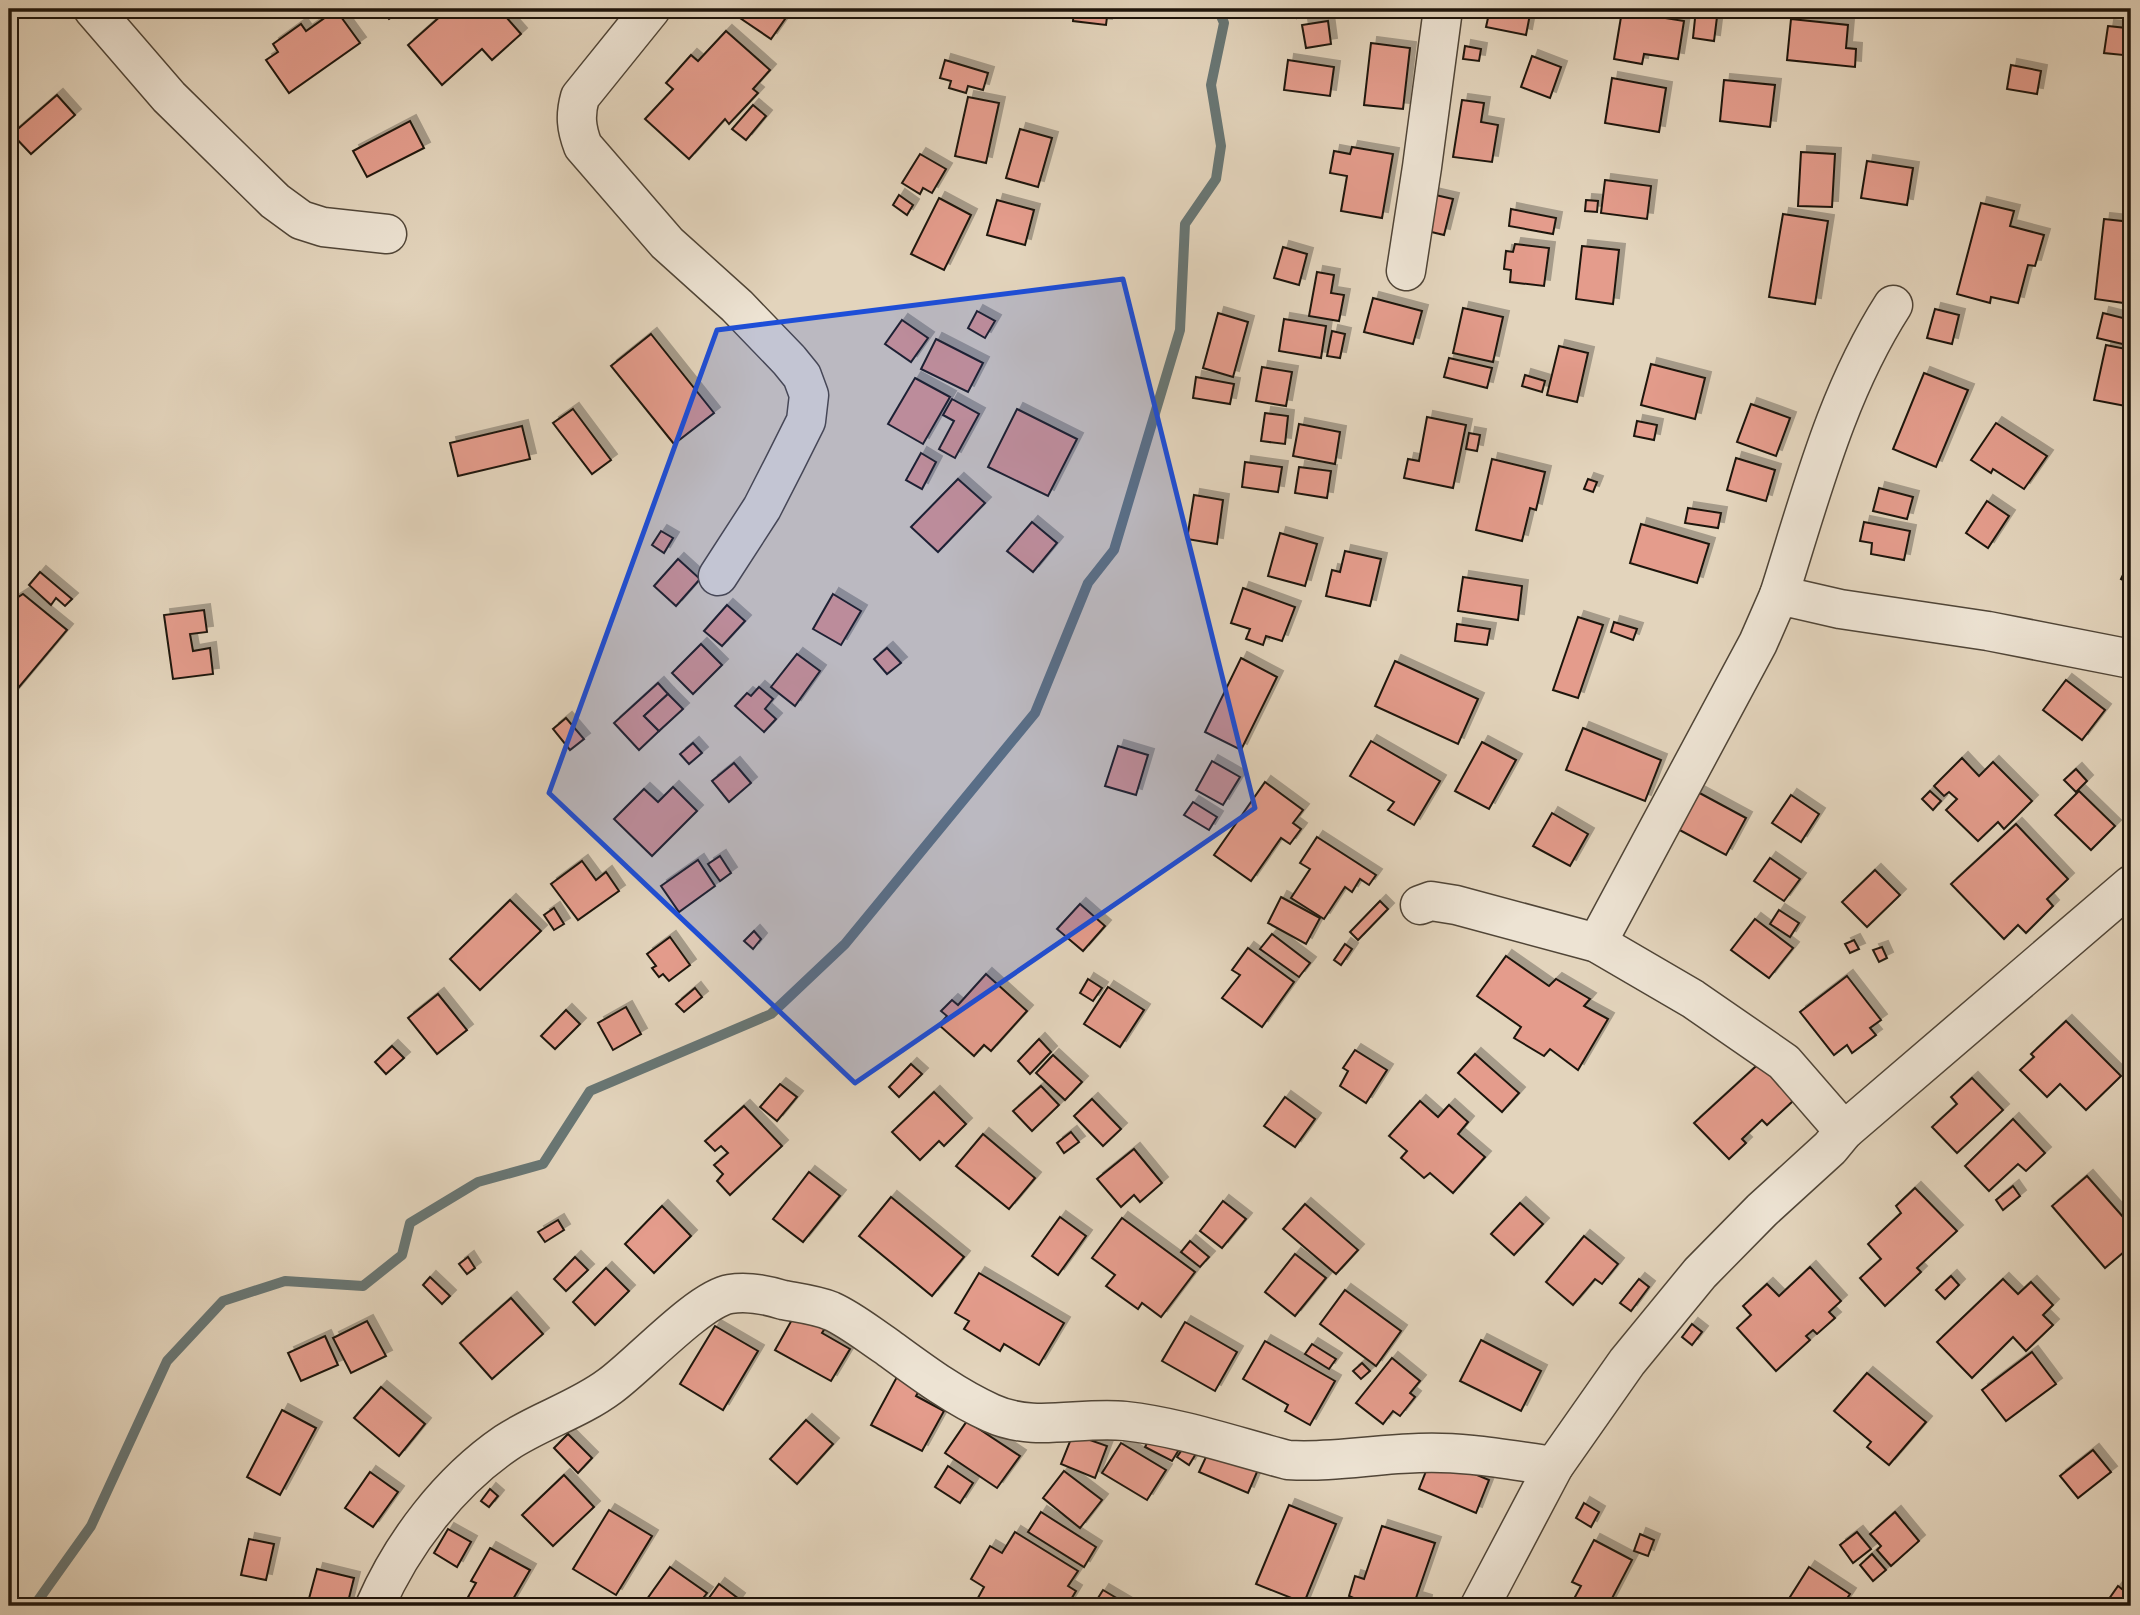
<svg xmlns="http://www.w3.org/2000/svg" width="2140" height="1615" viewBox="0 0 2140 1615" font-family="'Gentium Book Plus',serif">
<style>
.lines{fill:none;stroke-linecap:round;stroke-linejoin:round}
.stream{stroke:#687674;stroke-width:10}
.building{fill:#e49c8c;stroke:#1f150b;stroke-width:2;filter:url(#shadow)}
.minor-casing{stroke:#504537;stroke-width:41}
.minor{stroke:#ede3d3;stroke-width:38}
.marked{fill:#1d4ed8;fill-opacity:0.2;stroke:#1d4ed8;stroke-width:5;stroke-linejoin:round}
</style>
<defs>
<filter id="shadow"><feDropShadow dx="6" dy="-6" stdDeviation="0" flood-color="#0004"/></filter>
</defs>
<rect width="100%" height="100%" fill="#e3d4bc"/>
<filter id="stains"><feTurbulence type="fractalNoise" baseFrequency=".00286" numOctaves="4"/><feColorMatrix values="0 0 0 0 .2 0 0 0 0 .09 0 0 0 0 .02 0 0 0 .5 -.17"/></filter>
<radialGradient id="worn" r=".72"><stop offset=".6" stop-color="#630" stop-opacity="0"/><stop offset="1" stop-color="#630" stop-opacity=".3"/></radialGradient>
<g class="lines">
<path class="stream" d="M34,1606l57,-80 76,-165 56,-60 62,-20 78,5 39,-31 8,-32 68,-41 65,-18 47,-73 181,-77 74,-70 190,-231 53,-130 26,-33 66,-220 5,-106 31,-45 5,-33 -10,-61 13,-62 -6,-14"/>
</g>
<g class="building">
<path d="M381,9h22l-14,10z"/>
<path d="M441,9h58l22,25 -29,26 -10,-11 -40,36 -34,-40 36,-32z"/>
<path d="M737,9h55l-21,30 -37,-25z"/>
<path d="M1074,9h34l-2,16 -33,-4z"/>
<path d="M1295,9h26l1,2 -25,7z"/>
<path d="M1490,9h41l-5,26 -40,-8z"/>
<path d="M1696,9h22l-4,32 -21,-3z"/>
<path d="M1751,9h20l-1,7 -20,-2z"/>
<path d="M336,10l24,33 -71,50 -23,-33 12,-8 -5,-8 28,-20 5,7z"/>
<path d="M1622,11l62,10 -6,38 -34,-5 -2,10 -28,-5z"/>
<path d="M1791,19l57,6 -2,23 10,1 -1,18 -68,-7z"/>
<path d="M1328,21l3,23 -25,4 -4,-23z"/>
<path d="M2108,26l18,2 -3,27 -19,-2z"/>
<path d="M726,31l44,39 -17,19 5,4 -29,31 -4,-5 -36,40 -44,-40 28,-30 -7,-6 25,-28 7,6z"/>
<path d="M1371,43l39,5 -7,61 -39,-4z"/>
<path d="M1465,46l16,3 -2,12 -16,-2z"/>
<path d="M1532,56l29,11 -11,31 -29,-11z"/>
<path d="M945,60l43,13 -5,17 -15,-4 -2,7 -17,-5 2,-7 -11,-3z"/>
<path d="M1288,60l46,7 -4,29 -46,-6z"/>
<path d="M2011,65l30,6 -4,23 -30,-5z"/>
<path d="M1612,78l54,10 -7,44 -54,-9z"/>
<path d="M1724,80l51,5 -5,42 -50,-6z"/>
<path d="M57,95l18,20 -44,39 -19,-20z"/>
<path d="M968,97l31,6 -13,60 -31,-7z"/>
<path d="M1462,100l22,3 -3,19 17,3 -6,37 -39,-5z"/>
<path d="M753,105l13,11 -20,24 -14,-11z"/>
<path d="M410,121l14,27 -57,29 -14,-26z"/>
<path d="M1020,129l32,9 -14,49 -32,-9z"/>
<path d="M1352,147l41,7 -11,64 -41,-7 6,-35 -17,-3 4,-22 16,3z"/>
<path d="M1801,152l34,2 -3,53 -34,-1z"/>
<path d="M920,154l26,15 -14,24 -9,-5 -3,6 -18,-11z"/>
<path d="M1867,161l46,7 -6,37 -46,-7z"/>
<path d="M1605,180l46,6 -4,33 -46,-6z"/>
<path d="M1431,194l22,5 -9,36 -21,-5z"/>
<path d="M899,195l14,10 -6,10 -14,-10z"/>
<path d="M939,198l32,17 -27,55 -33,-16z"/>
<path d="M997,200l37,10 -9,35 -38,-10z"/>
<path d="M1586,200l12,1 -1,11 -12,-1z"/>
<path d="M1981,203l33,8 -4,15 34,9 -9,31 -7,-1 -10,38 -27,-6 -1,6 -33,-9z"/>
<path d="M1511,209l45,9 -3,16 -44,-8z"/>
<path d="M1783,214l45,7 -13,83 -46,-7z"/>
<path d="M2104,219l27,3v82l-36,-5z"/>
<path d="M1515,244l34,4 -5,38 -34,-4 1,-12 -7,-1 2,-18 7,1z"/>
<path d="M1582,246l37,4 -6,54 -37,-5z"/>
<path d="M1283,247l24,7 -8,31 -25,-7z"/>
<path d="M1317,272l17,3 -3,18 13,2 -5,26 -30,-5z"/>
<path d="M1373,298l49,13 -9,33 -49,-12z"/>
<path d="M1463,308l40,9 -10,45 -40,-9z"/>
<path d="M1935,309l24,6 -7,29 -25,-6z"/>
<path d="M977,311l18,10 -10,17 -17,-10z"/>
<path d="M1218,313l30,9 -15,55 -30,-9z"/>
<path d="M2103,313l28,7v26l-34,-8z"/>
<path d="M1284,319l42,7 -5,32 -42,-7z"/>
<path d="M902,320l26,18 -17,24 -26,-18z"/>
<path d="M1332,331l13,3 -5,24 -13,-2z"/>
<path d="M651,334l63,79 -40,31 -63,-78z"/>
<path d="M936,339l47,24 -15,29 -47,-23z"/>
<path d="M2106,345l25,5v57l-37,-7z"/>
<path d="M1559,346l29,7 -11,49 -30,-7z"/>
<path d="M1449,358l43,10 -5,20 -43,-11z"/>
<path d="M1651,364l54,14 -10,41 -54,-14z"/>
<path d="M1262,367l30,5 -6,34 -30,-5z"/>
<path d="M1924,373l44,17 -32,77 -43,-18z"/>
<path d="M1525,375l20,6 -3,11 -20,-6z"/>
<path d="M1196,377l38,7 -4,20 -37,-6z"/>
<path d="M915,378l35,19 -27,47 -35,-20z"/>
<path d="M952,399l27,15 -24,44 -16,-9 15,-28 -11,-6z"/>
<path d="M1751,404l39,14 -14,38 -39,-14z"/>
<path d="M573,409l38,51 -19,14 -39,-51z"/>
<path d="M1017,409l60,30 -29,57 -60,-29z"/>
<path d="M1265,413l23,3 -3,28 -24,-3z"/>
<path d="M1427,417l39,8 -13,63 -49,-10 4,-19 11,2z"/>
<path d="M1637,421l20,4 -3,15 -20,-4z"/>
<path d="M1996,423l51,33 -23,33 -31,-20 -2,4 -20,-13z"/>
<path d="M1299,424l41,8 -5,32 -42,-8z"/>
<path d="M522,426l8,33 -72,17 -8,-33z"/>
<path d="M1469,433l11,2 -3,16 -11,-2z"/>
<path d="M921,453l15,9 -14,27 -16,-9z"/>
<path d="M1736,458l39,12 -9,31 -39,-11z"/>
<path d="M1492,459l53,13 -9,38 -6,-2 -8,33 -46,-11z"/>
<path d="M1245,462l37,5 -4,25 -36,-5z"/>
<path d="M1299,467l32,4 -4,27 -32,-5z"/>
<path d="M958,479l27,24 -47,49 -27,-25z"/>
<path d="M1588,479l9,3 -4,10 -9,-3z"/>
<path d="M1879,488l34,9 -6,22 -34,-8z"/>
<path d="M1194,495l29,5 -6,44 -30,-5z"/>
<path d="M1987,501l22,15 -21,32 -22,-15z"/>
<path d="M1688,508l33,5 -3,15 -33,-5z"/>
<path d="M1032,522l25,21 -24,29 -26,-21z"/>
<path d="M1864,522l46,9 -6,29 -33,-6 1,-11 -12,-2z"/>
<path d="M1641,524l68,20 -12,39 -67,-20z"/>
<path d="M661,531l12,7 -9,15 -12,-8z"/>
<path d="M1280,533l37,11 -12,42 -37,-10z"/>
<path d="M1345,551l36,8 -11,47 -44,-10 6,-26 8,2z"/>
<path d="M2131,558v26l-10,-5z"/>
<path d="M678,559l22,20 -24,27 -22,-20z"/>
<path d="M40,572l32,27 -7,7 -9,-8 -5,7 -22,-20z"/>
<path d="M1463,577l59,9 -4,34 -60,-9z"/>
<path d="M1243,588l52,19 -13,34 -16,-5 -3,9 -17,-6 4,-10 -19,-6z"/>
<path d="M23,594l44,36 -58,69v-96z"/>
<path d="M833,594l28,17 -20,34 -28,-16z"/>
<path d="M727,605l18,16 -23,25 -18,-15z"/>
<path d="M204,610l3,22 -17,2 3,17 17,-3 3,26 -40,5 -9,-64z"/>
<path d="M1578,617l25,8 -25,73 -25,-8z"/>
<path d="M1614,622l23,7 -4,11 -22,-8z"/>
<path d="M1457,624l33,5 -3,16 -32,-4z"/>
<path d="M701,644l21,21 -29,29 -21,-21z"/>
<path d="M887,648l14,15 -14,11 -13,-15z"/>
<path d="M797,654l23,17 -25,35 -24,-19z"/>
<path d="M1241,658l36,19 -36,73 -36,-18z"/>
<path d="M1395,661l83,38 -20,45 -83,-38z"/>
<path d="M2066,680l39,30 -23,30 -39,-30z"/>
<path d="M658,683l10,11 -24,22 15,15 -20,19 -25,-27z"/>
<path d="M759,687l14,12 -8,10 11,10 -12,13 -29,-26 12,-13 4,3z"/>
<path d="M668,694l15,15 -24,22 -15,-15z"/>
<path d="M566,718l18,21 -14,11 -17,-21z"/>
<path d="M1583,728l78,32 -16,41 -79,-31z"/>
<path d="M1371,741l69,40 -26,44 -26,-15 6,-8 -44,-26z"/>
<path d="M1482,742l34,18 -27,49 -34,-18z"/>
<path d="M693,743l9,10 -13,11 -9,-10z"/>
<path d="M1118,746l30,9 -12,40 -31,-9z"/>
<path d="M1962,758l17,18 14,-14 39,39 -28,28 -6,-7 -20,19 -32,-31 11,-11 -8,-7 -5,4 -10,-10z"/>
<path d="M1212,761l28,16 -17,28 -27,-15z"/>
<path d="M734,763l17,20 -22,19 -17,-21z"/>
<path d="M2076,769l11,12 -11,11 -12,-12z"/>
<path d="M1265,782l38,28 -10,13 8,6 -11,15 -9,-6 -30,43 -37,-26z"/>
<path d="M673,787l24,24 -45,45 -38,-37 30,-30 14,13z"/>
<path d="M1694,790l52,28 -20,37 -52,-28z"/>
<path d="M1930,791l11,10 -8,9 -11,-11z"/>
<path d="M2079,791l36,35 -24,24 -36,-35z"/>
<path d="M1791,795l28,19 -18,28 -29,-19z"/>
<path d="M1193,802l24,15 -8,13 -25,-15z"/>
<path d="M1552,813l36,21 -18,32 -37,-20z"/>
<path d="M2016,824l52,55 -21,20 6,7 -27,27 -8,-8 -14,14 -53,-55z"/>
<path d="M1317,837l59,38 -7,10 -9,-6 -8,13 -7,-5 -21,32 -33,-21 19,-29 -10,-6z"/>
<path d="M720,856l11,17 -11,8 -12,-17z"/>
<path d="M1770,858l30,21 -16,22 -30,-20z"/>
<path d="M698,860l17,26 -36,26 -18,-26z"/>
<path d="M582,861l14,19 10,-8 13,19 -41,29 -27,-36z"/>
<path d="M1875,870l25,25 -33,32 -25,-25z"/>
<path d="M1281,897l39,21 -14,26 -38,-21z"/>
<path d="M510,900l31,31 -61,59 -30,-31z"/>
<path d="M1380,901l8,8 -30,31 -8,-8z"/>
<path d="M1080,904l25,22 -22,25 -26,-22z"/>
<path d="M554,908l10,16 -10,6 -10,-15z"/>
<path d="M1779,910l20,13 -9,14 -20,-13z"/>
<path d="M1755,919l38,29 -24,30 -38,-28z"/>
<path d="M754,931l7,8 -8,10 -9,-8z"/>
<path d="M1272,934l38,29 -11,14 -39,-28z"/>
<path d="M670,937l20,28 -21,16 -6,-7 -4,3 -7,-9 4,-2 -9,-12z"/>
<path d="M1854,940l5,9 -9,4 -5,-9z"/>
<path d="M1345,944l7,5 -11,16 -7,-5z"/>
<path d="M1882,947l5,11 -8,4 -6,-12z"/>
<path d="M1248,948l46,34 -32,45 -40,-29 18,-23 -8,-5z"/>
<path d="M1506,956l43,30 7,-7 34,20 -6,7 24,13 -30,51 -28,-21 -6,7 -30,-18 7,-11 -44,-31z"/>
<path d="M986,974l41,37 -36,40 -7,-6 -10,11 -35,-31 8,-9 -6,-5 11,-11 6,5z"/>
<path d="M1847,976l34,44 -11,8 6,7 -24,18 -5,-8 -13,10 -34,-43z"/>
<path d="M1088,979l14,9 -9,13 -13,-8z"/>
<path d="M1108,987l36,23 -24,37 -36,-23z"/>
<path d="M695,988l7,9 -18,15 -8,-8z"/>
<path d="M438,994l29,36 -30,24 -29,-36z"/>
<path d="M626,1007l15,27 -28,16 -15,-27z"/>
<path d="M566,1010l14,14 -25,25 -14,-13z"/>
<path d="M2066,1021l55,55 -35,34 -26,-26 -13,13 -27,-27 14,-13 -3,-3z"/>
<path d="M1039,1039l12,13 -21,22 -12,-13z"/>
<path d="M392,1046l12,12 -18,16 -11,-12z"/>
<path d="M1355,1050l32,20 -21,33 -26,-17 8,-15 -5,-3z"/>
<path d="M1475,1054l44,39 -17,19 -44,-39z"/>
<path d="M1053,1055l29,27 -17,18 -29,-27z"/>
<path d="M1765,1058l29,42 -27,25 -5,-5 -20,19 4,4 -17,16 -35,-36z"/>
<path d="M911,1064l11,10 -23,23 -10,-10z"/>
<path d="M1972,1078l31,32 -46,43 -25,-26 25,-23 -6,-7z"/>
<path d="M780,1084l17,13 -20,24 -17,-14z"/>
<path d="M1041,1086l18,19 -27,26 -19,-20z"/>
<path d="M934,1092l32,32 -22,22 -5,-5 -19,19 -28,-28z"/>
<path d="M1285,1097l30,22 -20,28 -31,-21z"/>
<path d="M1092,1099l29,30 -18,17 -29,-30z"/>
<path d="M1420,1101l18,16 11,-12 19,17 -10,12 27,23 -32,36 -23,-20 -6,5 -23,-20 6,-7 -18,-15z"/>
<path d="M744,1106l38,40 -52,49 -13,-14 6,-7 -9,-9 14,-12 -7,-7 -6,5 -10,-10z"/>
<path d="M2013,1119l32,34 -19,18 -8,-7 -29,27 -24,-25z"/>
<path d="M1071,1132l8,10 -15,11 -7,-10z"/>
<path d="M983,1134l52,44 -26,31 -53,-43z"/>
<path d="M1134,1149l28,34 -22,19 -6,-7 -13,12 -24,-28z"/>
<path d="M809,1172l31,24 -37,46 -30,-23z"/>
<path d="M2087,1176l44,50v20l-26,22 -53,-62z"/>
<path d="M2013,1186l7,10 -17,14 -7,-10z"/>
<path d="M1915,1188l42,43 -40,37 4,4 -36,34 -25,-28 21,-19 -13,-15 33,-31 -5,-7z"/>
<path d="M891,1197l73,60 -32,39 -73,-60z"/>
<path d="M1223,1201l23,18 -24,29 -22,-17z"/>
<path d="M1520,1203l23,21 -29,31 -23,-21z"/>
<path d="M1305,1204l53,46 -22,24 -53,-45z"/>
<path d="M662,1206l29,30 -37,37 -29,-29z"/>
<path d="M1060,1217l26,19 -28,39 -26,-19z"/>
<path d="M1122,1218l73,54 -34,45 -19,-14 -4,6 -32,-23 9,-11 -23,-17z"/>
<path d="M558,1220l6,10 -19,12 -7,-10z"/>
<path d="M1584,1236l34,28 -16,20 -7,-5 -22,26 -27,-23z"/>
<path d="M1190,1241l19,16 -9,10 -19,-15z"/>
<path d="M1295,1254l31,24 -31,38 -30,-24z"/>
<path d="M468,1257l7,11 -8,6 -8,-10z"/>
<path d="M575,1257l13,13 -22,21 -12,-12z"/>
<path d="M1810,1267l31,34 -12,11 6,6 -18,16 -4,-4 -7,6 4,4 -34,31 -39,-43 14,-13 -8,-9 24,-22 12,12z"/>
<path d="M606,1268l23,23 -34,34 -22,-23z"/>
<path d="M979,1273l85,50 -25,42 -35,-21 -4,7 -36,-22 5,-8 -14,-8z"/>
<path d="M1951,1276l8,9 -14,14 -9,-9z"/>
<path d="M430,1277l20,19 -8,8 -19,-19z"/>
<path d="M1639,1279l10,8 -18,24 -11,-8z"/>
<path d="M2003,1279l15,15 13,-12 22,23 -10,10 10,10 -27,26 -13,-14 -41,41 -35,-36z"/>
<path d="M1345,1290l56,41 -25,35 -56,-42z"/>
<path d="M511,1298l32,36 -51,45 -32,-36z"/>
<path d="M798,1309l29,16 -5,8 28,16 -19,32 -56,-31z"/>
<path d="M367,1321l19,35 -35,17 -18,-35z"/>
<path d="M1185,1322l52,30 -22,39 -53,-30z"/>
<path d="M1692,1324l10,8 -10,13 -10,-8z"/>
<path d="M715,1326l43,25 -35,59 -43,-26z"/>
<path d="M325,1336l13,29 -37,16 -13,-28z"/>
<path d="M1481,1340l60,31 -20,40 -61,-30z"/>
<path d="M1265,1341l70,40 -25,44 -25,-14 3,-6 -45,-26z"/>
<path d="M1312,1344l24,15 -7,10 -24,-15z"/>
<path d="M2032,1352l24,32 -50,37 -24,-31z"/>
<path d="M1392,1358l28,23 -10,12 5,4 -15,19 -7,-5 -10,13 -27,-21z"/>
<path d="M1362,1363l8,8 -9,8 -8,-8z"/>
<path d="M1867,1373l59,49 -37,43 -22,-18 4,-5 -37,-31z"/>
<path d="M898,1375l23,12 -5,9 28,15 -22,40 -51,-26z"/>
<path d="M381,1387l44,37 -26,32 -45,-38z"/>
<path d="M282,1410l34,18 -36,67 -33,-18z"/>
<path d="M806,1420l27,24 -36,40 -27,-25z"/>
<path d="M967,1421l53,35 -23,32 -52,-35z"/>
<path d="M1155,1428l28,15 -11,18 -27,-14z"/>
<path d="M568,1434l24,24 -14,15 -24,-25z"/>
<path d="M1073,1434l34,12 -12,32 -34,-14z"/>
<path d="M1121,1443l45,27 -19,30 -45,-27z"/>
<path d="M1186,1444l11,8 -8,13 -12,-8z"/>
<path d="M1212,1444l48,21 -12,28 -49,-21z"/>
<path d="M2093,1450l18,22 -33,26 -18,-22z"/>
<path d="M1432,1456l57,24 -13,33 -57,-24z"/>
<path d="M948,1466l25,17 -13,20 -25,-16z"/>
<path d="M1064,1471l38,29 -22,28 -37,-30z"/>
<path d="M370,1472l28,20 -25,35 -28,-19z"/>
<path d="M564,1475l30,32 -41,39 -31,-31z"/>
<path d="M490,1489l8,7 -9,11 -8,-6z"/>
<path d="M1584,1503l15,9 -8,15 -15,-9z"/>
<path d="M1289,1505l47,19 -32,79 -48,-19z"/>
<path d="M609,1510l43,26 -36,59 -43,-26z"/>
<path d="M1041,1512l55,35 -12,20 -56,-35z"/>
<path d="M1895,1512l24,29 -28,25 -14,-16 4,-4 -11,-12z"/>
<path d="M1382,1526l53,17 -19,55 10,3 -1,5h-71l2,-7 -7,-3 6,-20 9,3z"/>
<path d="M448,1529l23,13 -14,25 -23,-14z"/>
<path d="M1015,1532l63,39 -10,15 8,5 -9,15 -93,-1 10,-18 -13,-8 19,-33 12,7z"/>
<path d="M1857,1532l14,17 -18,14 -13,-18z"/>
<path d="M1640,1534l14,6 -6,16 -14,-5z"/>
<path d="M249,1539l25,5 -8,36 -25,-5z"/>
<path d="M1594,1540l38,20 -24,46h-38l11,-20 -9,-4z"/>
<path d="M490,1548l40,22 -21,36h-24l-17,-9 8,-14 -5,-2z"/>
<path d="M1872,1554l14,16 -13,11 -13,-16z"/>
<path d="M670,1567l37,26 -10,13h-55z"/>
<path d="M1809,1567l41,27 -8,12h-39l-13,-9z"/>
<path d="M317,1569l37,9 -7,28h-40z"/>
<path d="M719,1584l20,15 -5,7h-23l-5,-4z"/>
<path d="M2118,1586l13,10v10h-27z"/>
<path d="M1103,1590l27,16h-37z"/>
</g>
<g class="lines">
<defs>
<g id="minor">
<path d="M93,9l76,88 106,104 26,19 22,7 64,7"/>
<path d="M651,9l-71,88c-5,18 -4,31 3,49l84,97 70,63 52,54 13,16 7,19 -3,26 -21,42 -23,45 -44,68"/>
<path d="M1406,271l16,-104 21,-158"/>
<path d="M1779,595c32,-100 57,-201 114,-290"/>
<path d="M1420,905l11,-4 25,4 141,38 96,56 91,63 60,69"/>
<path d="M1597,943l161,-300 21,-48 61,14 148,22 143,28"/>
<path d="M375,1606c27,-62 74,-124 131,-163 33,-22 72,-33 104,-57 28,-20 89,-87 120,-92 17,-3 37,1 53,6 16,3 33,5 48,11 20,9 37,23 55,35 33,24 67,50 105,67 43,20 89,3 134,8 55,6 109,25 163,39 44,3 87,-6 131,-7 45,-2 90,7 135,13"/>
<path d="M1480,1606l74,-140 73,-104 73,-89 62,-63 68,-62 14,-17 287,-246"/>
</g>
</defs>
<use href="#minor" class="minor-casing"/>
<use href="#minor" class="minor"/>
</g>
<path class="marked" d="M1123,279l132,529 -400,275 -306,-290 168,-463z"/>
<rect width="2140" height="1615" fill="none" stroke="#e3d4bc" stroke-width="35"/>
<rect x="10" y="10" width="2119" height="1594" fill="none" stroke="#1f150b" stroke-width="3.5"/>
<rect x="18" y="18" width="2105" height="1580" fill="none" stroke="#1f150b" stroke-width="2"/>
<rect width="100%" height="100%" filter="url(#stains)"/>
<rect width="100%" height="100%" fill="url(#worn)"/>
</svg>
